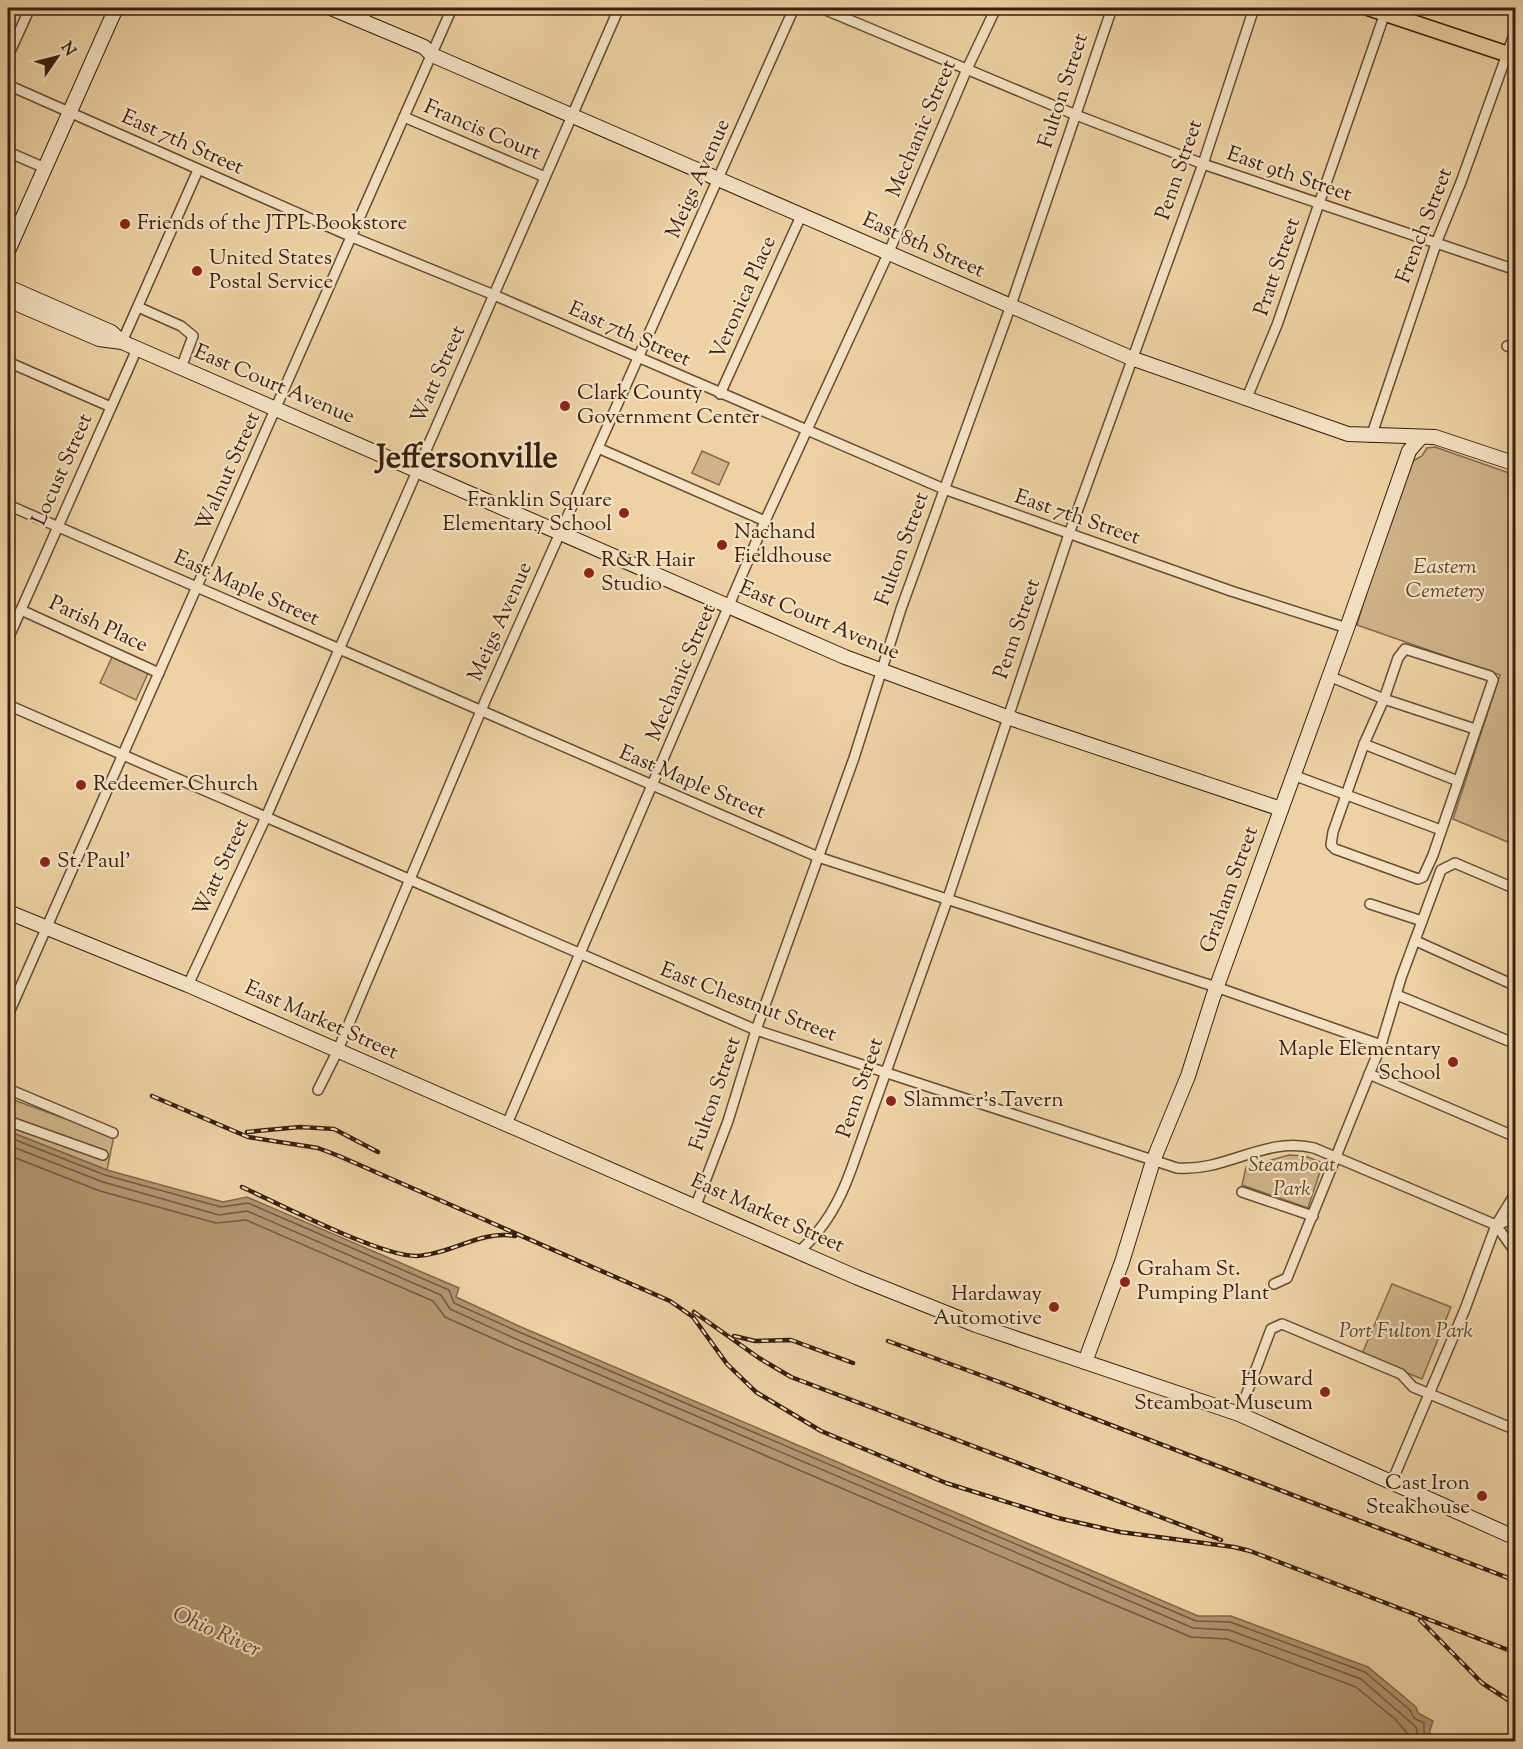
<svg xmlns="http://www.w3.org/2000/svg" width="1523" height="1749" viewBox="0 0 1523 1749" font-family="'Sorts Mill Goudy',serif">
<style>
.green{fill:#cfb48a;stroke:#846a4c;stroke-width:1.5}
.water{fill:#b09570;stroke:#806648;stroke-width:1.5}
.lines{fill:none;stroke-linecap:round;stroke-linejoin:round}
.shore{stroke:#745a3e;stroke-width:1.5}
.street-casing{stroke:#664c32;stroke-width:12}
.secondary-casing{stroke:#381f0d;stroke-width:16}
.primary-casing{stroke:#381f0d;stroke-width:18}
.street{stroke:#f4e2c3;stroke-width:9}
.secondary{stroke:#f4e2c3;stroke-width:14}
.primary{stroke:#eed2a3;stroke-width:15}
.rail-casing{stroke:#381f0d;stroke-width:4.5}
.rail{stroke:#f4e2c3;stroke-width:2;stroke-dasharray:7;stroke-linecap:butt}
.poi-dot{fill:#8f2418;stroke:#f4e2c3;stroke-width:2}
.labels{text-anchor:middle;dominant-baseline:central;stroke-width:4.5;stroke-linejoin:round;paint-order:stroke}
.street-label{font-size:21px;fill:#381f0d;stroke:#f4e2c3}
.poi-label{font-size:21px;fill:#381f0d;stroke:#f4e2c3;text-anchor:start}
.park-label{font-size:21px;font-style:italic;fill:#5e442c;stroke:#f4e2c3}
.water-label{font-size:22px;font-style:italic;fill:#624830;stroke:#f4e2c3}
.town-label{font-size:33px;font-weight:bold;fill:#381f0d;stroke:#f4e2c3}
</style>
<rect width="100%" height="100%" fill="#eed2a3"/>
<filter id="stains"><feTurbulence type="fractalNoise" baseFrequency=".00333" numOctaves="4"/><feColorMatrix values="0 0 0 0 .2 0 0 0 0 .09 0 0 0 0 .02 0 0 0 .5 -.17"/></filter>
<radialGradient id="worn" r=".72"><stop offset=".6" stop-color="#630" stop-opacity="0"/><stop offset="1" stop-color="#630" stop-opacity=".3"/></radialGradient>
<g class="green">
<path d="M1435,447l80,28v370l-62,-26 47,-144 -143,-50 28,-94 26,-69 11,-6 5,-8z"/>
<path d="M702,451l27,12 -10,22 -27,-12z"/>
<path d="M113,655l36,16 -13,29 -36,-17z"/>
<path d="M8,1098l106,38 -7,34 -99,-39z"/>
<path d="M1289,1155l16,1 18,7 -15,45 -66,-23 4,-18z"/>
<path d="M1392,1284l59,23 -29,72 -60,-25z"/>
</g>
<path class="water" d="M8,1131l99,39 116,32 24,-5 212,91 -3,9 65,30 677,289h33l137,51 48,40 2,6 15,8 -4,12 10,4 2,4h-1433z"/>
<g class="lines">
<g class="shore">
<path d="M8,1137l97,38 116,32 27,-4 201,87 5,13 65,29 677,289 34,1 135,50 45,38 4,8 10,5v13l9,6"/>
<path d="M8,1145l95,37 116,33 28,-4 194,84 9,14 66,30 677,289 36,2 132,49 55,48 3,15"/>
<path d="M8,1155l92,36 116,32 30,-3 187,81 12,16 67,30 586,251 93,39 36,2 129,48 40,33 11,13 2,9"/>
</g>
<defs>
<g id="street">
<path d="M821,8l255,107 127,49 313,106"/>
<path d="M362,21l6,-13"/>
<path d="M8,56l22,-48"/>
<path d="M8,85l344,152 142,58 450,194 287,102 116,37"/>
<path d="M404,117l141,60"/>
<path d="M8,152l37,16"/>
<path d="M138,307l43,19 12,10 -12,32"/>
<path d="M122,342l76,-172"/>
<path d="M1507,346l9,3"/>
<path d="M8,362l103,45"/>
<path d="M720,394l81,-178"/>
<path d="M1246,400l31,-75 109,-315"/>
<path d="M1371,437l66,-196 24,-59 55,-153"/>
<path d="M598,448l167,73"/>
<path d="M8,505l810,352 398,130 165,58"/>
<path d="M21,610l138,63"/>
<path d="M8,639l129,-290"/>
<path d="M1405,649l85,27 3,4 -60,175 -10,22 -5,2 -83,-30 -4,-4 2,-13 31,-88 20,-45 14,-41z"/>
<path d="M1329,676l55,23 91,30"/>
<path d="M8,705l748,325 421,138c50,4 87,-32 137,-20l182,77"/>
<path d="M1364,744l94,37"/>
<path d="M1293,775l148,55"/>
<path d="M1370,904l52,17"/>
<path d="M1416,941l100,45"/>
<path d="M188,985l78,-168 353,-809"/>
<path d="M1397,995l119,49"/>
<path d="M8,1015l444,-1007"/>
<path d="M1369,1074l147,63"/>
<path d="M8,1089l105,44"/>
<path d="M318,1090l19,-38 149,-353 308,-691"/>
<path d="M8,1121l95,34"/>
<path d="M507,1124l258,-603 123,-267 79,-185 29,-61"/>
<path d="M1242,1192l71,24"/>
<path d="M696,1205l32,-84 28,-91 98,-272 47,-149 109,-301 102,-300"/>
<path d="M1496,1225l20,28"/>
<path d="M1496,1225l20,-7"/>
<path d="M800,1251c25,-24 39,-48 51,-81l97,-272 121,-364 134,-370 51,-156"/>
<path d="M1274,1284l13,-6 94,-233 20,-67 40,-108 14,-7 61,26"/>
<path d="M1239,1414l32,-85 11,-5 119,50 12,13 103,43"/>
<path d="M1391,1484l74,-175 31,-84 20,-33"/>
</g>
<g id="secondary">
<path d="M331,8l93,39 8,8 699,303 217,76 87,3 81,27"/>
<path d="M8,251l108,-243"/>
<path d="M8,287l103,45 11,10"/>
<path d="M8,300l91,39 23,3 723,315 162,60 274,92"/>
<path d="M8,912l180,73 668,292 120,48 263,89 277,124"/>
<path d="M1085,1362l37,-100 31,-101 35,-85 25,-79 134,-369 62,-177 12,-14"/>
</g>
<path id="primary" d="M1369,8l147,49"/>
</defs>
<use href="#street" class="street-casing"/>
<use href="#secondary" class="secondary-casing"/>
<use href="#primary" class="primary-casing"/>
<use href="#street" class="street"/>
<use href="#secondary" class="secondary"/>
<use href="#primary" class="primary"/>
<defs>
<g id="rail">
<path d="M152,1096l96,41 70,11 21,8 331,145 23,16 34,47 29,28 65,39 125,52 112,35 62,14 114,15 16,4 266,102"/>
<path d="M247,1132l53,-5 34,2 44,23"/>
<path d="M242,1187c37,17 140,70 175,69 35,-2 63,-26 98,-20"/>
<path d="M694,1312l65,46 32,19 430,163"/>
<path d="M734,1336l21,5 36,-1 62,23"/>
<path d="M888,1341l114,42 514,198"/>
<path d="M1420,1620l62,63 34,22"/>
</g>
</defs>
<use href="#rail" class="rail-casing"/>
<use href="#rail" class="rail"/>
</g>
<g class="poi-dot">
<circle cx="125" cy="224" r="6"/>
<circle cx="197" cy="271" r="6"/>
<circle cx="565" cy="406" r="6"/>
<circle cx="624" cy="513" r="6"/>
<circle cx="722" cy="545" r="6"/>
<circle cx="589" cy="573" r="6"/>
<circle cx="81" cy="785" r="6"/>
<circle cx="45" cy="862" r="6"/>
<circle cx="1453" cy="1062" r="6"/>
<circle cx="891" cy="1101" r="6"/>
<circle cx="1125" cy="1282" r="6"/>
<circle cx="1054" cy="1307" r="6"/>
<circle cx="1325" cy="1392" r="6"/>
<circle cx="1482" cy="1496" r="6"/>
</g>
<g class="labels">
<g class="street-label">
<text transform="translate(1064 91) rotate(-72)">Fulton Street</text>
<text transform="translate(922 129) rotate(-67)">Mechanic Street</text>
<text transform="translate(482 131) rotate(23)">Francis Court</text>
<text transform="translate(182 143) rotate(24)">East 7th Street</text>
<text transform="translate(1180 170) rotate(-71)">Penn Street</text>
<text transform="translate(1289 175) rotate(19)">East 9th Street</text>
<text transform="translate(699 179) rotate(-66)">Meigs Avenue</text>
<text transform="translate(1425 226) rotate(-69)">French Street</text>
<text transform="translate(923 246) rotate(24)">East 8th Street</text>
<text transform="translate(1278 267) rotate(-71)">Pratt Street</text>
<text transform="translate(744 298) rotate(-66)">Veronica Place</text>
<text transform="translate(629 335) rotate(24)">East 7th Street</text>
<text transform="translate(439 375) rotate(-66)">Watt Street</text>
<text transform="translate(274 385) rotate(23)">East Court Avenue</text>
<text transform="translate(63 470) rotate(-66)">Locust Street</text>
<text transform="translate(229 472) rotate(-66)">Walnut Street</text>
<text transform="translate(1077 518) rotate(19)">East 7th Street</text>
<text transform="translate(903 549) rotate(-70)">Fulton Street</text>
<text transform="translate(246 589) rotate(24)">East Maple Street</text>
<text transform="translate(819 621) rotate(23)">East Court Avenue</text>
<text transform="translate(501 622) rotate(-66)">Meigs Avenue</text>
<text transform="translate(98 625) rotate(25)">Parish Place</text>
<text transform="translate(1018 629) rotate(-71)">Penn Street</text>
<text transform="translate(682 673) rotate(-67)">Mechanic Street</text>
<text transform="translate(692 783) rotate(23)">East Maple Street</text>
<text transform="translate(222 868) rotate(-65)">Watt Street</text>
<text transform="translate(1230 890) rotate(-70)">Graham Street</text>
<text transform="translate(748 1003) rotate(21)">East Chestnut Street</text>
<text transform="translate(321 1021) rotate(24)">East Market Street</text>
<text transform="translate(861 1088) rotate(-71)">Penn Street</text>
<text transform="translate(716 1094) rotate(-71)">Fulton Street</text>
<text transform="translate(767 1214) rotate(24)">East Market Street</text>
</g>
<g class="poi-label">
<text x="137" y="224">Friends of the JTPL Bookstore</text>
<text x="209" y="259">United States<tspan x="209" dy="24">Postal Service</tspan></text>
<text x="577" y="394">Clark County<tspan x="577" dy="24">Government Center</tspan></text>
<text x="612" y="501" text-anchor="end">Franklin Square<tspan x="612" dy="24">Elementary School</tspan></text>
<text x="734" y="533">Nachand<tspan x="734" dy="24">Fieldhouse</tspan></text>
<text x="601" y="561">R&amp;R Hair<tspan x="601" dy="24">Studio</tspan></text>
<text x="93" y="785">Redeemer Church</text>
<text x="57" y="862">St. Paul'</text>
<text x="1441" y="1050" text-anchor="end">Maple Elementary<tspan x="1441" dy="24">School</tspan></text>
<text x="903" y="1101">Slammer's Tavern</text>
<text x="1137" y="1270">Graham St.<tspan x="1137" dy="24">Pumping Plant</tspan></text>
<text x="1042" y="1295" text-anchor="end">Hardaway<tspan x="1042" dy="24">Automotive</tspan></text>
<text x="1313" y="1380" text-anchor="end">Howard<tspan x="1313" dy="24">Steamboat Museum</tspan></text>
<text x="1470" y="1484" text-anchor="end">Cast Iron<tspan x="1470" dy="24">Steakhouse</tspan></text>
</g>
<g class="park-label">
<text x="1445" y="568">Eastern<tspan x="1445" dy="24">Cemetery</tspan></text>
<text x="1292" y="1166">Steamboat<tspan x="1292" dy="24">Park</tspan></text>
<text x="1406" y="1332">Port Fulton Park</text>
</g>
<g class="water-label">
<text transform="translate(216 1633) rotate(24)">Ohio River</text>
</g>
<g class="town-label">
<text x="467" y="459">Jeffersonville</text>
</g>
</g>
<rect width="1523" height="1749" fill="none" stroke="#eed2a3" stroke-width="30"/>
<rect x="9" y="9" width="1505" height="1731" fill="none" stroke="#381f0d" stroke-width="3"/>
<rect x="15" y="15" width="1493" height="1719" fill="none" stroke="#381f0d" stroke-width="1.5"/>
<g transform="translate(57 57) rotate(55)" stroke="#f4e2c3" stroke-width="4.5" paint-order="stroke">
<path d="M0-4.5L10 22L0 15L-10 22Z" fill="#381f0d"/>
<text y="-9" font-size="16" font-weight="bold" text-anchor="middle" fill="#381f0d">N</text>
</g>
<rect width="100%" height="100%" filter="url(#stains)"/>
<rect width="100%" height="100%" fill="url(#worn)"/>
</svg>
